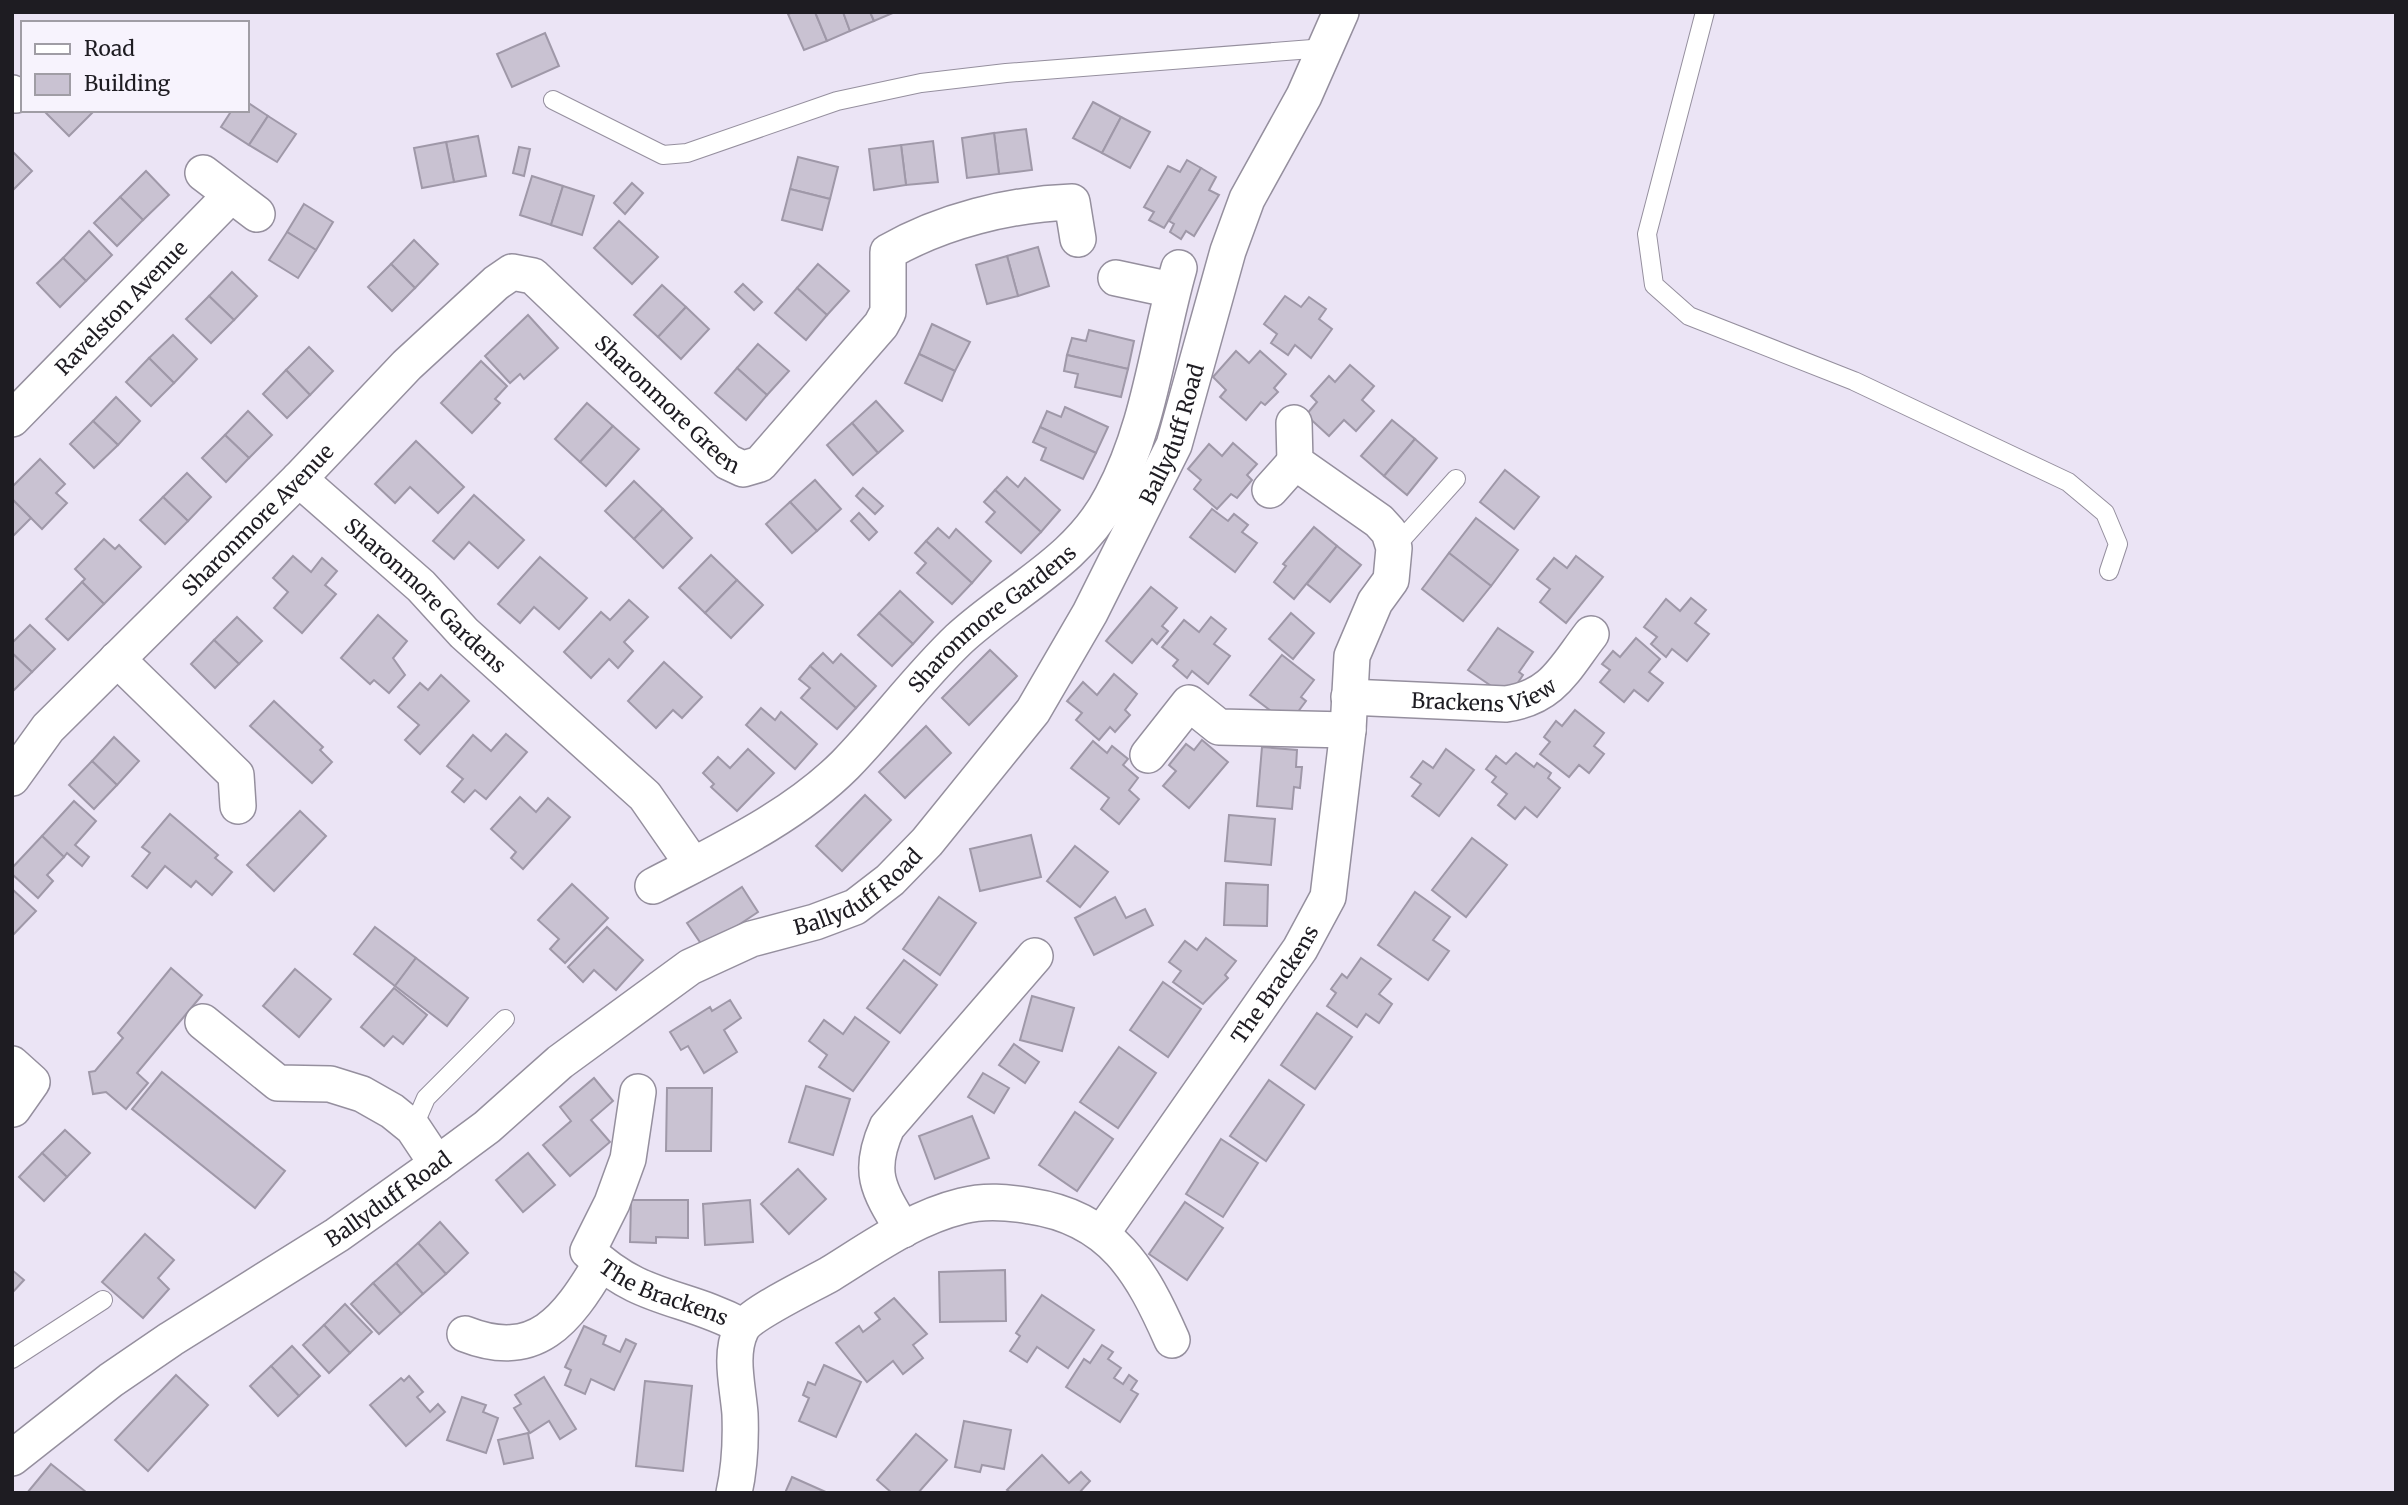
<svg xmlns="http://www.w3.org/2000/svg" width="2408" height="1505" viewBox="0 0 2408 1505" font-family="Merriweather,serif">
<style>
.building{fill:#c9c2d2;stroke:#9f98a8;stroke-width:2}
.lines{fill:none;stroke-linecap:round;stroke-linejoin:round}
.lane-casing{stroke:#958f9e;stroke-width:20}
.street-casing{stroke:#958f9e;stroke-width:38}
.lane{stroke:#fff;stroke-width:18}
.street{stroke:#fff;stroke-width:35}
.labels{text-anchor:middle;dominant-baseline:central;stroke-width:6;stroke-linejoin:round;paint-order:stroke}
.street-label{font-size:21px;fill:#1e1c22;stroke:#f7f3fd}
</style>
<rect width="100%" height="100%" fill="#ebe4f5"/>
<g class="building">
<path d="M793,12h22l12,29 -23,9 -16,-36z"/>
<path d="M815,12h28l7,19 -23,10z"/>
<path d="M843,12h27l4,9 -24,10z"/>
<path d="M870,12h25l-21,9z"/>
<path d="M545,33l14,33 -47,21 -15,-33z"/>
<path d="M247,102l21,14 -19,29 -28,-18 11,-17h15z"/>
<path d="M1093,102l28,15 -19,36 -29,-15z"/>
<path d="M43,110h52l-26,26z"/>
<path d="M268,116l28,18 -19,28 -28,-17z"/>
<path d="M1121,117l29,15 -20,36 -28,-15z"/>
<path d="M1026,129l6,41 -33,4 -5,-41z"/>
<path d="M994,133l5,41 -32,4 -5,-40z"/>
<path d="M478,136l8,40 -32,6 -8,-40z"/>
<path d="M933,141l5,41 -32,3 -5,-40z"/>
<path d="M446,142l8,40 -32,6 -8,-40z"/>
<path d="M901,145l5,40 -32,5 -5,-41z"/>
<path d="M519,147l11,2 -6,27 -11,-3z"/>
<path d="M12,151l20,20 -20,20z"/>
<path d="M798,157l40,10 -8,32 -40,-10z"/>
<path d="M1187,160l14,8 -37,60 -15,-8 5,-8 -10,-5 24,-41 12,6z"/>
<path d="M1201,168l15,9 -7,13 10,5 -25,41 -8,-5 -5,8 -11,-7 4,-8 -5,-3z"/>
<path d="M146,171l23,24 -26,25 -23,-23z"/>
<path d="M532,176l31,10 -12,39 -31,-10z"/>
<path d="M632,183l11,10 -18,21 -11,-11z"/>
<path d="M563,186l31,10 -12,39 -31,-10z"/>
<path d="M790,189l40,10 -8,31 -40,-10z"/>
<path d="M120,197l23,23 -26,26 -23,-23z"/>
<path d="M304,204l29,18 -17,28 -29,-18z"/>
<path d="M619,221l39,36 -26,27 -38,-36z"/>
<path d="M89,231l23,24 -26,26 -23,-23z"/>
<path d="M287,232l29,18 -18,28 -29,-18z"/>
<path d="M414,240l24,24 -23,24 -24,-24z"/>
<path d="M1038,247l11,39 -31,10 -11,-40z"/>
<path d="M1007,256l11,40 -31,8 -11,-39z"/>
<path d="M63,258l23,23 -26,26 -23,-24z"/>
<path d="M391,264l24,24 -23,23 -24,-24z"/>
<path d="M818,264l31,27 -22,24 -30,-27z"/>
<path d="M232,272l25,24 -23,24 -25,-24z"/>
<path d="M743,284l19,18 -8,8 -19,-18z"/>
<path d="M662,285l24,22 -28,30 -24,-22z"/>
<path d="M797,288l30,27 -21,25 -31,-27z"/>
<path d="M209,296l25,24 -23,23 -25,-24z"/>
<path d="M1285,296l16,11 8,-10 17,12 -7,10 13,10 -21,29 -16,-13 -7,10 -17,-12 6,-9 -13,-10z"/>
<path d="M686,307l23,22 -28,30 -23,-22z"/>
<path d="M528,315l30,33 -34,31 -4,-5 -10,9 -25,-27z"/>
<path d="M932,324l38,18 -15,29 -36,-17z"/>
<path d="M1089,330l45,11 -6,28 -61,-14 5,-17 14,3z"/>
<path d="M173,335l24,24 -23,24 -25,-25z"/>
<path d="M758,344l31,27 -22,24 -30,-27z"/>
<path d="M309,347l24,24 -23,24 -24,-25z"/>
<path d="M1236,351l13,12 11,-12 26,23 -12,14 4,4 -13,13 -4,-3 -15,18 -26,-23 6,-7 -13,-13z"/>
<path d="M919,354l36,17 -13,30 -37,-18z"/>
<path d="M1067,355l61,14 -7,28 -46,-10 3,-13 -14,-3z"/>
<path d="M149,358l25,25 -23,23 -25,-24z"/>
<path d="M481,361l26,25 -12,13 5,4 -28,30 -31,-30z"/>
<path d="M1350,365l24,21 -12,14 12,11 -18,20 -12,-11 -15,16 -23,-21 11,-13 -6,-6 18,-20 6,6z"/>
<path d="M737,368l30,27 -21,25 -31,-27z"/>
<path d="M286,370l24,25 -23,23 -24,-24z"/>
<path d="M116,397l24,24 -22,24 -25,-24z"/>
<path d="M876,401l27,30 -25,22 -26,-30z"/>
<path d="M587,403l26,23 -33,36 -25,-23z"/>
<path d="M1065,407l43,20 -12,26 -56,-26 7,-16 14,6z"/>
<path d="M248,411l24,24 -23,23 -24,-23z"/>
<path d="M1392,420l23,19 -31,37 -23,-20z"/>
<path d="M93,421l25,24 -24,23 -24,-24z"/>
<path d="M852,423l26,30 -25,22 -26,-30z"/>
<path d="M613,426l26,23 -33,37 -26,-24z"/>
<path d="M1040,427l56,26 -13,26 -42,-19 5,-12 -13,-6z"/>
<path d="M225,435l24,23 -23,24 -24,-24z"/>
<path d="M1415,439l22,19 -30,37 -23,-19z"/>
<path d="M416,441l48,46 -26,26 -28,-26 -15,16 -20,-19z"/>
<path d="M1233,443l24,21 -10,11 5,5 -15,18 -6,-4 -14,15 -23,-20 7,-9 -13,-11 21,-25 13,12z"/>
<path d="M40,459l25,25 -9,9 11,10 -25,26 -30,-30v-12z"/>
<path d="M1505,470l34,27 -25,32 -34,-27z"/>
<path d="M187,473l24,24 -23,24 -25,-24z"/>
<path d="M1007,477l11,10 7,-9 35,32 -19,22 -46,-42z"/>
<path d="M815,480l26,29 -24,22 -27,-29z"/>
<path d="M634,481l29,28 -29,30 -29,-28z"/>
<path d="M863,488l20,18 -8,8 -19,-18z"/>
<path d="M995,490l46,42 -20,21 -35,-31 9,-10 -11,-10z"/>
<path d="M474,495l50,45 -26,28 -29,-26 -15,17 -21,-18z"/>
<path d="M163,497l25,24 -23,23 -25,-24z"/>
<path d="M12,499l19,19 -19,19z"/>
<path d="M790,502l27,29 -25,22 -26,-29z"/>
<path d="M663,509l29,29 -29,30 -29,-29z"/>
<path d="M1212,509l16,12 6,-7 14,11 -6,7 15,11 -22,29 -45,-35z"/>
<path d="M859,513l18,19 -8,8 -18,-19z"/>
<path d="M1476,518l42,32 -27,36 -42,-33z"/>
<path d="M1314,527l23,19 -43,53 -20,-17 12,-16 -3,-2z"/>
<path d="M938,528l11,10 7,-9 35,32 -19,22 -46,-42z"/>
<path d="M104,539l11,10 4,-4 22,22 -37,37 -22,-22 3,-3 -10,-10z"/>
<path d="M926,541l46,42 -20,21 -35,-31 9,-10 -11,-10z"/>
<path d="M1337,546l24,19 -31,37 -23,-18z"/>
<path d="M1449,553l42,33 -28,35 -41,-32z"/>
<path d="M711,555l26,25 -32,33 -26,-25z"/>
<path d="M293,556l18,16 11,-14 15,13 -12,14 11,9 -34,39 -28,-25 14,-16 -15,-14z"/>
<path d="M1576,556l27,21 -37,46 -26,-21 10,-13 -13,-10 17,-21 13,10z"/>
<path d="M540,557l47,41 -28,31 -25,-22 -14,16 -22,-19z"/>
<path d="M737,580l26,25 -32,33 -26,-25z"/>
<path d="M82,582l22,22 -36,36 -22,-21z"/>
<path d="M1151,587l26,21 -15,18 6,5 -11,13 -5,-5 -20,24 -26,-22z"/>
<path d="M900,591l33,31 -20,22 -34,-31z"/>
<path d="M1691,598l15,12 -11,13 14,11 -22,27 -15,-12 -6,8 -15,-13 6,-7 -13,-10 22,-28 14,12z"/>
<path d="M629,600l19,17 -24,25 9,9 -15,17 -9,-9 -18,19 -27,-26 37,-40 9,8z"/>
<path d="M879,613l34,31 -21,22 -34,-31z"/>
<path d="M1291,613l23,20 -21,26 -24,-20z"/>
<path d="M378,615l29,26 -14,17 12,17 -16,18 -15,-13 -4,4 -29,-26z"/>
<path d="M237,617l25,24 -23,23 -25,-24z"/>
<path d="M1211,617l15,12 -12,15 16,12 -22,28 -16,-13 -5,7 -14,-12 5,-6 -16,-13 22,-27 15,12z"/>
<path d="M30,625l25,24 -23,23 -20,-19v-10z"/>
<path d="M1498,628l35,24 -14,20 4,3 -12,18 -8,1 -35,-24z"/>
<path d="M1636,638l24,21 -11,13 14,11 -15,18 -14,-11 -10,12 -24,-20 10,-12 -8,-6 11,-13 7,6z"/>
<path d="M214,640l25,24 -24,24 -24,-24z"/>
<path d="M990,650l27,26 -48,49 -27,-27z"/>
<path d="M12,653l20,19 -20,20z"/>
<path d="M823,653l10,10 8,-9 35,32 -20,22 -46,-42z"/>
<path d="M1282,655l32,25 -13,17 5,4 -15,20 -8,-1 -33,-25z"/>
<path d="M664,662l38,35 -20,21 -9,-8 -17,18 -28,-27z"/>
<path d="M810,666l46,42 -19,21 -36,-31 9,-10 -11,-9z"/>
<path d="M1114,674l23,20 -12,16 5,5 -15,17 -5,-5 -11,13 -23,-20 6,-7 -15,-12 16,-19 14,13z"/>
<path d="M441,675l28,26 -49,53 -15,-14 14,-15 -21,-18 22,-24 8,7z"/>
<path d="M274,701l49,46 -3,3 12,12 -20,21 -62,-57z"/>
<path d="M761,708l14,12 6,-8 36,32 -22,25 -49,-44z"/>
<path d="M1575,710l29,23 -10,13 10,8 -15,19 -10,-8 -10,12 -29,-23 10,-12 -6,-5 12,-16 6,5z"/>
<path d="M926,726l25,27 -46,45 -26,-26z"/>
<path d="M506,734l21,18 -41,47 -11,-9 -11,12 -12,-10 11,-13 -16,-13 26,-31 18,16z"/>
<path d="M114,737l25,24 -22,24 -25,-24z"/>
<path d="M1202,740l26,22 -39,46 -26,-22 13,-15 -7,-6 17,-21 8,6z"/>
<path d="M1093,741l14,12 5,-7 16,13 -5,6 15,13 -9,12 10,9 -20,25 -18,-15 8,-11 -38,-30z"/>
<path d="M1262,747l35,3 -1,17h6l-2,21 -6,-1 -2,22 -35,-3z"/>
<path d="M748,749l26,24 -37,38 -26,-24 3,-3 -11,-11 15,-16 12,11z"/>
<path d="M1446,749l28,21 -35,46 -27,-20 9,-12 -10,-7 12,-16 10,7z"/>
<path d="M1516,753l18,14 3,-4 14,10 -3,5 12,10 -23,29 -12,-10 -10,12 -17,-14 9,-11 -15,-12 4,-5 -10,-8 10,-13 10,8z"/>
<path d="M92,761l25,24 -23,24 -25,-24z"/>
<path d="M865,795l26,25 -49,51 -26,-25z"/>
<path d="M520,797l16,15 12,-14 22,19 -47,52 -12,-11 5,-6 -25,-23z"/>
<path d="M74,801l22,20 -21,24 14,12 -7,9 -15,-13 -3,4 -22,-21z"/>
<path d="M300,811l26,25 -52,55 -27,-26z"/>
<path d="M170,814l48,41 -3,3 17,14 -20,23 -16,-14 -5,6 -26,-21 -18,22 -15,-12 18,-23 -8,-6z"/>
<path d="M1229,815l46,4 -4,46 -46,-4z"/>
<path d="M1031,835l10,42 -61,14 -10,-42z"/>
<path d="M42,836l22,21 -17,18 6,6 -15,17 -26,-24v-6z"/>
<path d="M1472,838l35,27 -41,52 -34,-27z"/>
<path d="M1075,846l33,26 -28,35 -33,-26z"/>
<path d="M1226,883l42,2 -1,41 -43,-1z"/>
<path d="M572,884l36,34 -43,45 -15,-14 9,-10 -21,-19z"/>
<path d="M742,887l16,25 -54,36 -17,-25z"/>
<path d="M12,889l24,22 -24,25z"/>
<path d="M1415,892l35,25 -17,23 16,11 -21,29 -50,-35z"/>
<path d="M939,897l37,26 -36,52 -37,-26z"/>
<path d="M1115,897l11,21 19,-9 8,16 -59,30 -19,-37z"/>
<path d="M375,927l41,31 -21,28 -41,-32z"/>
<path d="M607,927l36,33 -27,30 -22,-20 -11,12 -15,-15z"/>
<path d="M1206,938l30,23 -11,14 3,3 -25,26 -30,-22 8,-11 -12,-9 16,-21 12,9z"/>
<path d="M416,958l52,40 -21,28 -52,-40z"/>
<path d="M1361,958l30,21 -12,15 13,10 -13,19 -13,-9 -9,13 -30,-21 9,-13 -5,-4 11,-15 5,4z"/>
<path d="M904,960l33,25 -37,48 -33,-25z"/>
<path d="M171,968l31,27 -65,78 11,10 -22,26 -20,-17 -13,2 -4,-22 6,-1 28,-33 -5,-5z"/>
<path d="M295,969l36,30 -32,38 -36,-31z"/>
<path d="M1163,982l38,27 -33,48 -38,-27z"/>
<path d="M394,988l33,27 -24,29 -10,-8 -9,10 -23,-19z"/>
<path d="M1032,996l42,12 -12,43 -42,-11z"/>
<path d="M730,1000l11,18 -17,12 13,22 -33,21 -16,-27 -7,4 -11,-18 40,-25 2,4z"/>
<path d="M1317,1013l35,24 -37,52 -34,-24z"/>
<path d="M855,1017l34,25 -36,49 -34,-24 8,-12 -18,-14 15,-21 19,14z"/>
<path d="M1014,1044l25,18 -14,21 -26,-18z"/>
<path d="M1119,1047l37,26 -38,55 -38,-26z"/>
<path d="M162,1072l123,99 -30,37 -123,-99z"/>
<path d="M983,1073l26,15 -15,25 -26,-16z"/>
<path d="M594,1078l19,23 -22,19 19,22 -40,34 -27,-31 28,-24 -11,-14z"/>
<path d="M1269,1080l35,25 -38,56 -36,-25z"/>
<path d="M806,1086l44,13 -17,56 -44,-13z"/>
<path d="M667,1088h45l-1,63h-45z"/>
<path d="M1075,1112l38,27 -36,52 -38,-26z"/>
<path d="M972,1116l17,42 -54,21 -16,-43z"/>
<path d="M65,1130l25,23 -23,24 -25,-24z"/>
<path d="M1221,1139l37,24 -35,54 -37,-23z"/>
<path d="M42,1153l25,24 -23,24 -25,-24z"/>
<path d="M528,1153l27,32 -32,27 -27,-32z"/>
<path d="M798,1169l28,30 -37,35 -28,-30z"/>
<path d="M631,1200h57v38l-32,-1v6l-26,-1z"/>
<path d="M750,1200l3,42 -48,3 -2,-41z"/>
<path d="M1185,1202l38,26 -36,52 -38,-26z"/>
<path d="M440,1222l28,31 -22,21 -28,-31z"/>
<path d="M145,1234l29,26 -16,18 11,11 -26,29 -41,-36z"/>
<path d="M418,1243l28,31 -23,20 -27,-31z"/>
<path d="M396,1263l27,31 -22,20 -28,-31z"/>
<path d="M12,1270l12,10 -12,13z"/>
<path d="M1005,1270l1,51 -66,1 -1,-50z"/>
<path d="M373,1283l28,31 -22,20 -28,-30z"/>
<path d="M1042,1295l52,35 -26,38 -31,-21 -10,15 -17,-11 10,-15 -4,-3z"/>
<path d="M894,1298l33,36 -14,11 10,13 -20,16 -10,-13 -26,21 -31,-39 23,-17 4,6 17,-13 -5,-6z"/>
<path d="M345,1304l27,28 -22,21 -26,-28z"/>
<path d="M324,1325l26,28 -21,20 -26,-28z"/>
<path d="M584,1326l22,10 -3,8 17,8 6,-13 10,5 -22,46 -23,-11 -6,15 -20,-9 6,-15 -6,-3z"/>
<path d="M1102,1345l11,7 -5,7 13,9 -7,10 9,6 6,-9 8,6 -6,9 7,4 -18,28 -54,-35 18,-28 6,4z"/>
<path d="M292,1346l28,30 -21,20 -28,-30z"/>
<path d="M824,1365l37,17 -25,55 -37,-16 10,-23 -6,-3 5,-13 7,3z"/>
<path d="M271,1366l28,30 -21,20 -28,-30z"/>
<path d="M176,1375l32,30 -60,66 -33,-31z"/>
<path d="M409,1376l14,16 -6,5 13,15 8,-8 7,8 -39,34 -36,-41 31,-27 3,3z"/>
<path d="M544,1377l32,52 -16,10 -11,-18 -19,12 -16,-25 7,-4 -6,-9z"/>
<path d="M645,1381l47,5 -9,85 -47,-5z"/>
<path d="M462,1397l24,8 -3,7 15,6 -12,35 -39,-13z"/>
<path d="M964,1421l47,9 -7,39 -22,-4 -2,7 -25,-5z"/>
<path d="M528,1433l5,25 -29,6 -6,-24z"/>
<path d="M916,1434l31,26 -29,33h-26l-15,-13z"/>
<path d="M1042,1455l27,28 12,-11 9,9 -11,12h-68l-4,-3z"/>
<path d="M51,1464l35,28 -1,1h-58z"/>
<path d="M792,1477l36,16h-43z"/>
</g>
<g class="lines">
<defs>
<g id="lane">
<path d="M1705,12l-58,222 7,51 35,31 165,65 214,101 37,31 13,31 -9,27"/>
<path d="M553,100l110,55 24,-2 150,-52 84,-18 85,-10 319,-25"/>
<path d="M1394,548l62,-69"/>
<path d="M413,1128l13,-30 79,-79"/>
<path d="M12,1359l91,-59"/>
</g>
<g id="street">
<path d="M12,93l4,2"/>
<path d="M203,173l54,41"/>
<path d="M1116,278l56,12"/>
<path id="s1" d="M12,419l219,-224"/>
<path id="s2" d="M299,479l122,107 43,47 181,163 48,69"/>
<path d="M1270,490l25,-28"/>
<path d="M117,659l119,116 2,31"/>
<path id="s3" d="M1349,697l157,7c47,-7 58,-35 85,-70"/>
<path d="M1148,755l41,-52 30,24 129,3"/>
<path id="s4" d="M12,778l36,-50 251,-249 108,-114 89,-82 16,-11 21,4 195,186 15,7 17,-5 121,-139 7,-13v-60c54,-31 122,-48 184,-50l6,37"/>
<path id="s5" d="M653,886c65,-34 139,-68 192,-121 39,-40 73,-87 114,-126 52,-48 119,-77 153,-143 38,-71 45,-151 67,-228"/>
<path d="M203,1022l75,61 52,1 32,10 30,17 21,17 24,36"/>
<path d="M12,1064l20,18 -19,27"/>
<path id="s6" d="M638,1092l-10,67 -16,44 -24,48c52,50 96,44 154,75"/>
<path d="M903,1230c-25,-41 -36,-58 -16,-103l148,-171"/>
<path id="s7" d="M1102,1233l198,-284 28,-52 20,-167 4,-74 23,-54 16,-22 3,-32 -5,-16 -10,-11 -84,-59 -1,-39"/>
<path d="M465,1334c71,28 102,-14 136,-71"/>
<path id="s8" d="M12,1458l99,-78 60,-41 166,-104 100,-71 50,-37 73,-65 130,-95 61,-28 64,-17 40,-15 35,-27 37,-38 106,-131 57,-98 84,-168 54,-194 19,-52 57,-103 37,-84"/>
<path d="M734,1493c6,-27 7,-52 6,-79 -2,-27 -11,-59 1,-84 8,-16 70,-45 89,-56 42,-26 83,-56 132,-68 23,-6 45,-4 68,0 82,12 112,66 142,134"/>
</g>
</defs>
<use href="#lane" class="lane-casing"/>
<use href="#street" class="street-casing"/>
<use href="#lane" class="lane"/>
<use href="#street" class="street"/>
</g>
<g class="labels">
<g class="street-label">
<text stroke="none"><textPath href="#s1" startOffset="156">Ravelston Avenue</textPath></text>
<text stroke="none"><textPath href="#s4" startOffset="920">Sharonmore Green</textPath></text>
<text stroke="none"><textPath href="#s8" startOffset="1591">Ballyduff Road</textPath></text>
<text stroke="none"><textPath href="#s4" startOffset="357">Sharonmore Avenue</textPath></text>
<text stroke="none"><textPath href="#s2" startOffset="172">Sharonmore Gardens</textPath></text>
<text stroke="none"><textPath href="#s5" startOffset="436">Sharonmore Gardens</textPath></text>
<text stroke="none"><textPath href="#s3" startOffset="136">Brackens View</textPath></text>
<text stroke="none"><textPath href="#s8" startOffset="1024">Ballyduff Road</textPath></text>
<text stroke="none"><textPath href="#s7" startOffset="303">The Brackens</textPath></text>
<text stroke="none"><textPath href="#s8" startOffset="457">Ballyduff Road</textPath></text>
<text stroke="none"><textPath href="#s6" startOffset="256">The Brackens</textPath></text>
</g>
</g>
<rect width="2408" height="1505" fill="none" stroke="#1e1c22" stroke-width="28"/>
<rect x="21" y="21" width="228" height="91" fill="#f7f3fd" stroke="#a09da5" stroke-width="2"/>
<rect x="35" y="44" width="35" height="10" fill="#ffffff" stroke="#a09da5" stroke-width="2"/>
<text x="84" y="56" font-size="21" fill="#1e1c22">Road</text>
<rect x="35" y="74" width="35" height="21" fill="#c9c2d2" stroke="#a09da5" stroke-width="2"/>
<text x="84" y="91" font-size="21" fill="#1e1c22">Building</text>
</svg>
